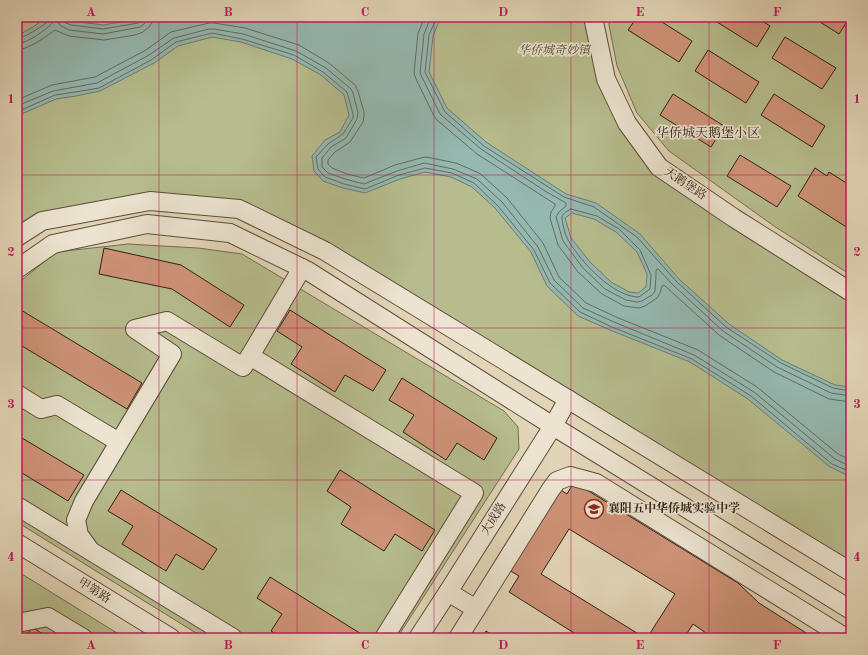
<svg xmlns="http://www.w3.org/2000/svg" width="868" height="655" viewBox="0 0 868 655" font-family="'Old Standard TT','Noto Serif SC',serif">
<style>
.green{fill:#b6bc8d;stroke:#746d50}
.water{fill:#95b8b0;stroke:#6d7a72;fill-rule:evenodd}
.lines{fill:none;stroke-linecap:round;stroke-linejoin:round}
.shore{stroke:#636b62;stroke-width:1}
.building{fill:#ce9378;stroke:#311e14}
.minor-casing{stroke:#5d4c3d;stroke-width:20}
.minor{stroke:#ece4d0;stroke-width:18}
.grid{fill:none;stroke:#c2185b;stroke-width:1;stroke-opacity:0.55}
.labels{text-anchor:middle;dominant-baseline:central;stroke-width:3.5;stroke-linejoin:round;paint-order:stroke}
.park-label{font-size:12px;font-style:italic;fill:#594d38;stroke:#ece4d0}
.street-label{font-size:12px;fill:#311e14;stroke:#ece4d0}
.poi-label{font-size:12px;font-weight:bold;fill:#311e14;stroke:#ece4d0;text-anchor:start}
.neighbourhood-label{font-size:13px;fill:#311e14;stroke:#ece4d0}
.neatline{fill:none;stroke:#c2185b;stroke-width:1.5}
.grid-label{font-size:13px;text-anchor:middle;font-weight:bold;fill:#c2185b}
</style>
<rect width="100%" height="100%" fill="#e2d5b7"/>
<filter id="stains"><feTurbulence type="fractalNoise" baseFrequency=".005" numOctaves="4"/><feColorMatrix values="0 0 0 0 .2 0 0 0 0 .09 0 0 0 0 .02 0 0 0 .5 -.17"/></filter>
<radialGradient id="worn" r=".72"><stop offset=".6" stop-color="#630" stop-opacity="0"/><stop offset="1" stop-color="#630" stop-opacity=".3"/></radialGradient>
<g class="green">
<path d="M17,17h576l13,62 53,88 192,125v280l-612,-363 -89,-8 -133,36z"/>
<path d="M610,17h241v258l-77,-49 -105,-75 -32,-38 -20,-47 -8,-41z"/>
<path d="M128,244l70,4 44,6 262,157 14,16 1,22 -122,189h-193l-187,-116v-238l39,-32z"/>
<path d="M17,571l108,67h-108z"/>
</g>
<path class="water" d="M47,17h15l10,4 31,4 30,-5 10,-3h298l-8,19 -4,36 18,36 39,34 80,52 30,9 44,31 39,45 50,45 53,36 53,25 16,2v90l-21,-10 -82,-68 -58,-37 -80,-32 -32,-14 -31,-30 -16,-34 -36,-44 -23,-21 -21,-10 -26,-5 -25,7 -35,14 -22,-5 -20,-7 -9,-10 -2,-15 13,-16 15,-8 9,-17 -5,-20 -23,-20 -29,-16 -51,-17 -29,-5 -34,9 -24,17 -54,28 -24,5 -20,3 -39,17v-80l16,-9zM572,213l22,6 22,13 21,20 10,22 -1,13 -8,6 -9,-1 -18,-10 -21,-20 -19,-24 -6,-20z"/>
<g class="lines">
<g class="shore">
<path d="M62,17l2,5 7,3 32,4 35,-6 2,-2 1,-4"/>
<path d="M425,17l-7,16 -4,40 2,6 18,37 3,4 40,34 78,50v2l-4,6 -1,6 8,27 20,27 24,22 22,12 15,2 6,-2 12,-8 3,-5 2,-7 2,-1 55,50 55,37 55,27 22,3"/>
<path d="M431,17l-7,17 -4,39 20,41 41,35 64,42 21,12v3l-7,6 -3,5 7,24 20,27 22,21 21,11 11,2 5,-1 10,-6 3,-4 1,-16v-4l1,-2h1l15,16 50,46 54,36 54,26 20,3"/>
<path d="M437,17l-8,18 -4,37 20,40 39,34 80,51 30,10 43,30 39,44 50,46 55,36 52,25 18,3"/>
<path d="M17,39c6,-1 29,-14 32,-19 0,-1 0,-2 0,-3"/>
<path d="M17,44c11,-1 31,-15 38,-24l2,1 4,5 8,4 34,4 37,-7 5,-4 1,-6"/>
<path d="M17,50c13,-1 28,-13 38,-20l14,6 35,4 31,-5 8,-3 7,-6 2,-4v-5"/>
<path d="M17,100l35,-15 43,-8 51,-27 25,-18 38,-9h5l31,5 54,17 30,18 26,22 3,6 6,21v5l-1,5 -13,20 -15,10 -7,8v4l4,4 15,6 17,4 31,-13 26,-7 5,-1 30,6 23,10 4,3 24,22 36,45 16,34 27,26 30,14 82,33 59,37 81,67 13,6"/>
<path d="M17,106l36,-15 44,-8 52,-28 25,-17 35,-9h5l29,5 53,17 30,17 25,21 2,4 5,20 -1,6 -11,19 -15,9 -9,11v9l6,6 17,6 19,5 33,-13 27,-8 29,6 24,10 25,23 36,45 16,33 29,28 31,14 80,33 60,37 81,67 16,8"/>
<path d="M17,112l38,-17 20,-3 24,-4 52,-28 25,-18 36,-9 30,6 52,16 29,17 24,20 6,22v4l-10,16 -15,10 -12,13 2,12 7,8 19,7 21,5 34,-14 26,-7 27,5 22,10 24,23 36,44 16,33 30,29 32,15 80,32 59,37 81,68 19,8"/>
<path d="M571,209l26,7 22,13 21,21 11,25 -1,14 -11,8c-26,0 -58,-35 -71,-57 -3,-6 -5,-14 -6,-21 -1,-5 5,-8 9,-10z"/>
</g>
</g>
<g class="building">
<path d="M637,17h17l38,24 -13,21 -51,-32z"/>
<path d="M709,17h47l14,9 -13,21z"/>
<path d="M812,17h38l-11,17z"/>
<path d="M785,37l51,31 -14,21 -50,-31z"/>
<path d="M708,50l51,32 -13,21 -51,-32z"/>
<path d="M673,94l51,32 -13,21 -51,-32z"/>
<path d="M774,94l51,32 -13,21 -51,-32z"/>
<path d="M740,155l51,31 -14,21 -50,-31z"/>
<path d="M815,168l12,8 2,-4 22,14v44l-53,-34z"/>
<path d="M104,248l77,17 63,40 -14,22 -58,-38 -73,-15z"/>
<path d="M21,310l121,73 -15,26 -110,-66v-26z"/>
<path d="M290,310l96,60 -13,21 -28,-16 -10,17 -44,-28 11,-17 -25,-16z"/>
<path d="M402,378l95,60 -13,22 -27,-17 -11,17 -43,-28 11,-17 -25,-15z"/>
<path d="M17,435l67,40 -16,26 -51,-31z"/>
<path d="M340,470l95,60 -13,21 -27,-17 -11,17 -43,-27 10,-17 -24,-16z"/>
<path d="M574,482l164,101 21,20 55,35h-101l-20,-14 -9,14h-37l28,-44 -106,-65 -28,45 104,64h-63l-73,-46 10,-16 -12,-7 49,-82 11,7z"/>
<path d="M121,490l96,59 -14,21 -27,-16 -10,17 -44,-27 11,-18 -25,-15z"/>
<path d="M270,577l96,60 -1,1h-83l-11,-7 11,-17 -25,-16z"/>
<path d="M32,627l17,11h-24z"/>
<path d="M486,631l10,7h-15z"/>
</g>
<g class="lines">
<defs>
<g id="minor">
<path d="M593,17l13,62 21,44 32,44 75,51 117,74"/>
<path d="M17,237l25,-16 108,-20 89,8 86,42 526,321"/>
<path d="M302,268l-52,88 224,137 -90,145"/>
<path d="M17,269l36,-25 94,-20 83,9 78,38 245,155 298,184"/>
<path d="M17,394l24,15 16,-4 62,37"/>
<path d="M17,506l216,132"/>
<path d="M17,543l154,95"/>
<path d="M90,550l-11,-15 -3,-15 8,-19 88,-147 -37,-25 32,-8 76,46 7,-11"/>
<path d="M448,592l28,17"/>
<path d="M17,623l31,-6 35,21"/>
<path d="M418,638l30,-46 105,-166 15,-27"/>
<path d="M458,638l93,-149 6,-8 13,-5 26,7 250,155"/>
</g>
</defs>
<use href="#minor" class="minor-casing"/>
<use href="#minor" class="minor"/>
</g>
<path class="grid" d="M159,17v621M297,17v621M434,17v621M571,17v621M709,17v621M17,175h834M17,328h834M17,480h834"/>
<defs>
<symbol id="school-ring" viewBox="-11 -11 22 22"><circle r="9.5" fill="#ece4d0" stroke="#8f2418" stroke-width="1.5"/><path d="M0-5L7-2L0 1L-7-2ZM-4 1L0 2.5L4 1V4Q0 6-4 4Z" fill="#8f2418"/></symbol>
</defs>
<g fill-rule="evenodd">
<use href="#school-ring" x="583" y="498" width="22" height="22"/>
</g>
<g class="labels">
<g class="park-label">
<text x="554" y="51">华侨城奇妙镇</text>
</g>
<g class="street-label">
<text transform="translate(685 184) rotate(34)">天鹅堡路</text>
<text transform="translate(494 519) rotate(-58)">大成路</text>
<text transform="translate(94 591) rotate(32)">甲第路</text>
</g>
<g class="poi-label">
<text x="608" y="509">襄阳五中华侨城实验中学</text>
</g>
<g class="neighbourhood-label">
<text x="708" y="133">华侨城天鹅堡小区</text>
</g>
</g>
<rect width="868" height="655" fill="none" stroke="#e2d5b7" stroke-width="44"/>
<rect x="22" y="22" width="824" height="611" class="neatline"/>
<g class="grid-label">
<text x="91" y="16">A</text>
<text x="228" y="16">B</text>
<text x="365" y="16">C</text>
<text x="503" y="16">D</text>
<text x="640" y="16">E</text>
<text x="777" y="16">F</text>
<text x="11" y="103">1</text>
<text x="857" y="103">1</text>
<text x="11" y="256">2</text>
<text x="857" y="256">2</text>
<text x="11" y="408">3</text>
<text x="857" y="408">3</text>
<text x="11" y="561">4</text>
<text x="857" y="561">4</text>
<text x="91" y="649">A</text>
<text x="228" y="649">B</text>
<text x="365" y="649">C</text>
<text x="503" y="649">D</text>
<text x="640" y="649">E</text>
<text x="777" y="649">F</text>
</g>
<rect width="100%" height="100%" filter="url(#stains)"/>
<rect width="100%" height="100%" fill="url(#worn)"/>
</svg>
